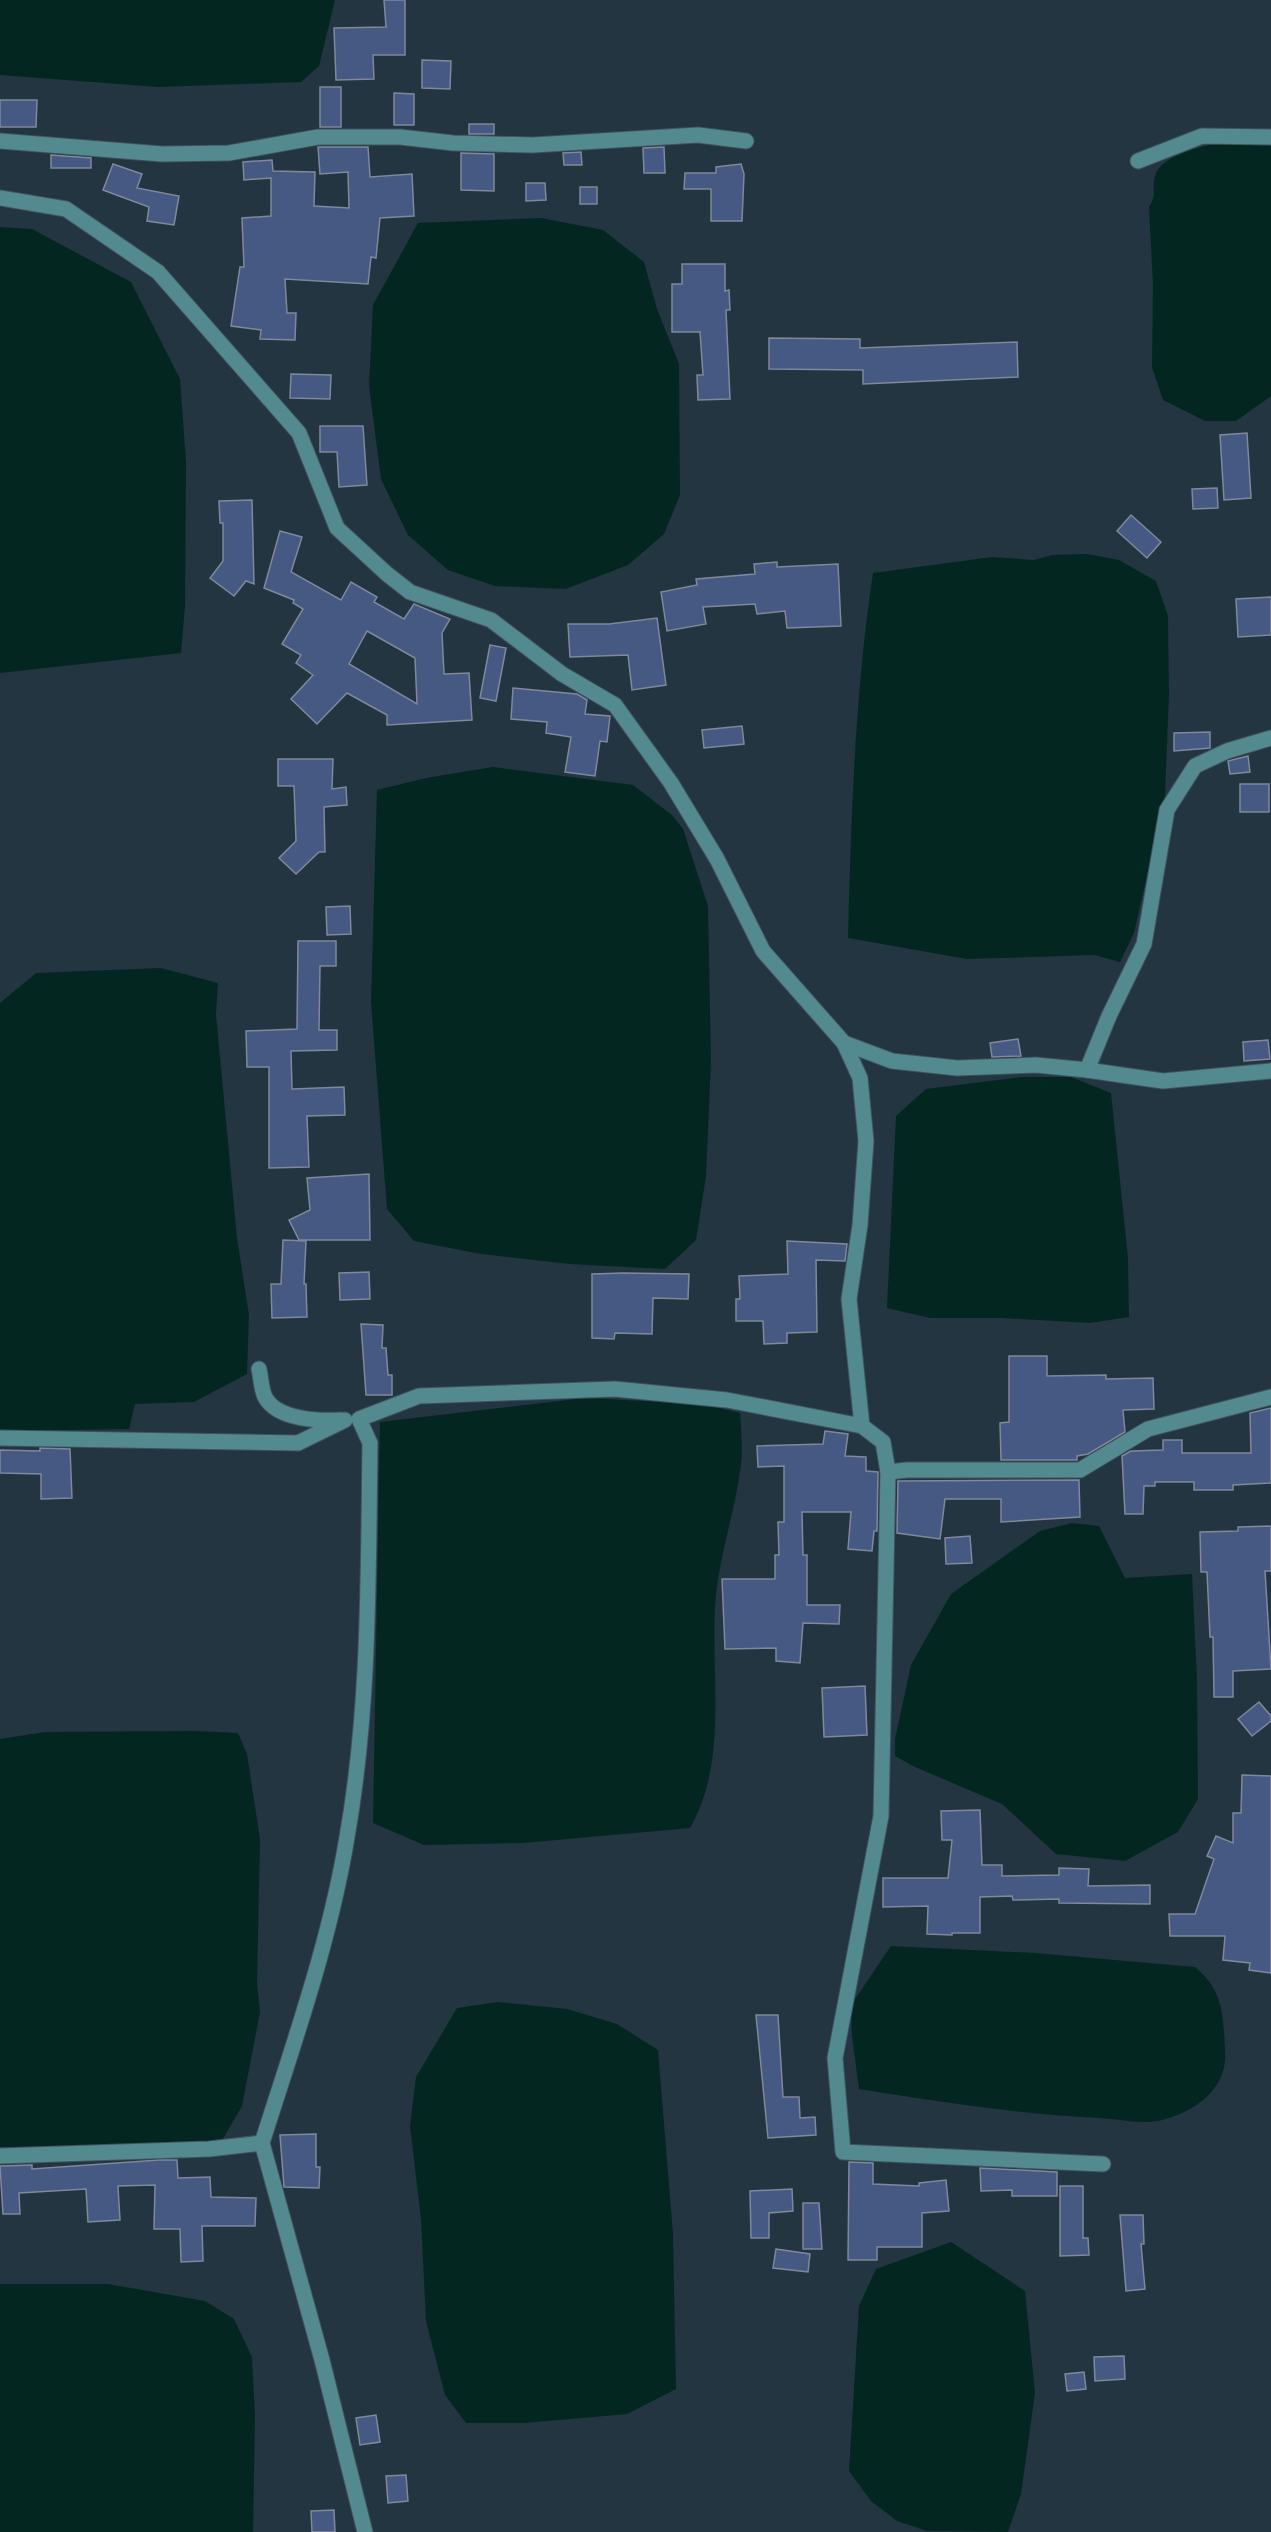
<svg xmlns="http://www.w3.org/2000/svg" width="1271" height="2532" viewBox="0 0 1271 2532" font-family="'PT Sans',sans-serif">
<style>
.water{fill:#032720}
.building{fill:#465982;stroke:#7f889c;stroke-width:1.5;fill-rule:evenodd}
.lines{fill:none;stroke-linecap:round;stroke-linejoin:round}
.minor-casing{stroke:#41525d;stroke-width:17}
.minor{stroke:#538a90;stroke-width:15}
</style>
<rect width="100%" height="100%" fill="#223540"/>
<g class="water">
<path d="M0,0h335l-16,66 -18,16 -143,5 -158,-12z"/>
<path d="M1227,140h44v256l-35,25h-31l-42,-21 -11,-33 1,-82 -4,-78c9,-14 2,-17 6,-31 5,-22 53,-30 72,-36z"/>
<path d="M541,218l62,12 41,32 13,47 22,55 1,131 -16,39 -36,31 -62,24 -71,-3 -47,-16 -40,-35 -27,-56 -12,-93 4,-81 45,-82z"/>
<path d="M0,227l32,2 99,53 49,97 6,83 -1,144 -4,47 -181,20z"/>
<path d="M1087,554l32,6 37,21 12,35 1,78 -4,101 -31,138 -14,29 -26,-7 -127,4 -119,-21c3,-121 7,-245 25,-365l119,-16 42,3 18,-5z"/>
<path d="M493,767l140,18 39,30 11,14 25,77 3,155 -5,115 -10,64 -31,29 -95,-5 -89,-10 -67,-13 -27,-32 -16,-207 6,-212 49,-12z"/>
<path d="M161,968l57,15 -2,32 21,223 12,77 -2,59 -53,28 -59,2 -6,25 -129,2v-428l36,-30z"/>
<path d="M1021,1077h50l40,16 17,165 1,59 -39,6 -88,-5h-72l-43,-10 9,-192 30,-27z"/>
<path d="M585,1398l118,6 37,9c1,17 3,35 1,51 -5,43 -20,86 -25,130 -7,77 14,164 -26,234l-167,15 -99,2 -51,-22 7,-401z"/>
<path d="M1072,1523l27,3 26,52 67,-4 5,106 1,119 -20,33 -53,29 -69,-7 -54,-50 -87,-37 -20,-11v-17l16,-74 40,-71 89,-63z"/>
<path d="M194,1731l44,2 9,21 13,85 -3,144 3,29 -18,94 -22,38 -220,3v-408l45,-7z"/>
<path d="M891,1946l144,7 160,14c28,23 28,47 30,82 4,40 -31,64 -67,72 -18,3 -40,-2 -59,-3 -80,-4 -160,-16 -240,-29l-7,-53 -1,-31z"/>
<path d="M498,2002l69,7 50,15 41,26 15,184 3,155 -49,25 -103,9h-58l-21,-28 -19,-74 -5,-102 -11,-93 6,-49 41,-69z"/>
<path d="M951,2242l74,49 10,102 -14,101 -13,38 -81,-1 -30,-10 -26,-20 -22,-30 10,-165 17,-37z"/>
<path d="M0,2284h108l97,17 29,18 18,38 3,59 -2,116h-253z"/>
</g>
<g class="building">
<path d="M384,0h21v55h-32l1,24 -38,1 -2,-52 52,-1z"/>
<path d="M422,60l29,1 -1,28 -28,-1z"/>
<rect x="320" y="87" width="21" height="40"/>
<path d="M394,93l20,1v31h-20z"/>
<path d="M0,100h37l-1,27h-36z"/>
<rect x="469" y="124" width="25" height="10"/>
<path d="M318,147h50l2,30 42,-3 2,42 -34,2 -4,40 -5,-1 -3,27 -83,-5 2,34h9l-1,27 -35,-1 1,-9 -30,-4 9,-59h4l-2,-49 29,-2v-38l-27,2 -1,-18 29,-2 1,11 42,1 -1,34 35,2 -1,-36 -28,2z"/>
<path d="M664,147l1,26h-21l-1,-25z"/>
<path d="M581,152l1,13h-18l-1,-12z"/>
<path d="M461,153l33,1v37l-33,-1z"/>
<path d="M51,155l40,3v10h-40z"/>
<path d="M113,164l29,10 -5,14 42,8 -5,29 -27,-4 2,-14 -46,-17z"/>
<path d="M741,164l3,10 -2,47h-31v-32h-27l1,-16h31v-6z"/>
<path d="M526,183h19l1,17 -20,1z"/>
<rect x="580" y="187" width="17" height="17"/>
<path d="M682,264h43v27l4,-1 1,20h-4l4,89 -32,1 -1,-25h6l-3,-43h-28v-48h10z"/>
<path d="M769,338l91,1v9l157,-6 1,35 -155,7v-14l-94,-1z"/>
<path d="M291,374l40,1 -1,24 -40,-1z"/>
<path d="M320,426h43l4,59 -28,2 -2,-35h-17z"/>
<path d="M1247,433l4,65 -27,2 -4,-65z"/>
<path d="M1217,488l1,20 -25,1 -1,-20z"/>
<path d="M252,500l2,84 -8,-3 -12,15 -24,-18 13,-17v-38h-3l-1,-22z"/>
<path d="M1131,515l30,27 -14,16 -30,-27z"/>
<path d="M280,531l22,6 -11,35 50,28 10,-18 26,15 -3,5 30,17 10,-15 36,15 -8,14 2,41 25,-1 3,47 -85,5v-10l-40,-22 -30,31 -26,-25 22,-24 -17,-12 5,-8 -19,-11 21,-35 -10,-6 1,-3 -30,-12zM367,631l48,27 2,46 -68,-40z"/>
<path d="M777,562v5l61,-3 3,62 -54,2 -2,-17 -28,3 -2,-10 -52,3 3,17 -39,7 -6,-39 36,-7 -1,-6 59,-5 -1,-10z"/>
<path d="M1271,597v38l-33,2 -2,-38z"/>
<path d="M657,618l9,67 -34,5 -4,-35 -58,2 -2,-33h41z"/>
<path d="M490,645l16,3 -10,53 -16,-3z"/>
<path d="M513,688l64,6 10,6 -2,14 25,2 -3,26 -7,-1 -5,35 -30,-4 6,-35 -25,-4 1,-11 -36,-3z"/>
<path d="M742,726l2,18 -40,4 -2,-18z"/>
<path d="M1210,732v16l-36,3v-18z"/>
<path d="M1248,756l2,16 -20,2 -2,-13z"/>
<path d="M278,759h55l-1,30 14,-2 1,18 -23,2 1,45h-6l-23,22 -17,-16 17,-17 -2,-55h-16z"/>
<rect x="1240" y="784" width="29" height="28"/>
<path d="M350,906l1,28 -24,1 -1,-28z"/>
<path d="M298,941h38v25h-16l-1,64h18v20l-46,1 1,38 52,-2 1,28 -38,1 2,51 -40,1v-101h-22l-1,-36 51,-2z"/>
<path d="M1018,1039l3,17 -29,1 -2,-14z"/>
<path d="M1268,1040l2,19 -26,2 -1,-19z"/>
<path d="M369,1174l1,66h-71l-10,-20 21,-10 -3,-32z"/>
<path d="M283,1240l23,1 -2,43h2l1,33 -35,1 -1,-34h10z"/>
<path d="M787,1241l60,3 -2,17 -29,-1 1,72 -30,1v10l-23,1 -1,-23h-27v-22h4l-1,-23 49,-2z"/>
<path d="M369,1272l1,27 -30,1 -1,-27z"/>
<path d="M623,1273l66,1 -1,25 -35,-1 -1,36 -37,-1 -1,6 -22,-1v-64z"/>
<path d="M361,1324l22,1 -1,23h4l2,27h4v20h-26z"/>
<path d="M1009,1356h38v20l59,-1v4l47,-1 1,31 -31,1 2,22 -37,22 -11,2v4h-76l-1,-37 9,-1z"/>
<path d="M1271,1408v75l-38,2v5h-39v-8h-39v4h-11l-1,28h-18l-3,-58 9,-5 32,-1v-10h19v13h69l-1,-40z"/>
<path d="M825,1431l23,3 -3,22 21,1v14l12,1 -1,59h-3l-2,20 -24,-2 3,-37h-49l1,43h4v50h33l-1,19 -36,-1 -3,40 -24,-2v-13l-51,1 -3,-70h53v-24h4l-1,-33h6v-56l-26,1 -1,-21 66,-2z"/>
<path d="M40,1448l30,1 2,49 -31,1v-25l-41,-1v-23l40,1z"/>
<path d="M1079,1480l1,37 -79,5v-23h-56l-5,40 -43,-6 1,-52z"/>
<path d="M1271,1526v45h-6l6,98 -38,2v26h-19l-1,-60h-3l-3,-65h-6l-1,-40 38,-1v-4z"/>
<path d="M970,1536l2,27 -26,1 -1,-26z"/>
<path d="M865,1686l2,49 -43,2 -2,-49z"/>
<path d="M1259,1702l12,14v5l-19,15 -14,-17z"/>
<path d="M1242,1775l29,1v197l-22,-3 1,-7 -27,-3 2,-24h-55l-1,-22h26l19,-55 -7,-3 9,-20 17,7v-30h8z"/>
<path d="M980,1810l2,55h20v11l57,-1v-7l30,1 -1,17 62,-1v19l-91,-1v-4l-46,1 -1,-4 -32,1v36h-28v2l-25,-1 1,-28 -45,1v-29h65l4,-38h-10l-1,-29z"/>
<path d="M756,2015h22l5,82h16l1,21 15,-1 1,18 -48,3z"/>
<path d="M316,2134v33h4l-1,21 -35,-1 -4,-52z"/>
<path d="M159,2160h18l1,18 32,-1 1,20 45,1 -1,28h-53l1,35 -22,1 -1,-33h-26l1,-44 -37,1 2,34 -32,2 -2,-33 -67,4 1,21h-17l-3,-48 32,-1v4z"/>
<path d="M849,2162l24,1v21l46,2v-3l27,-3 3,31 -27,2v34h-45v13h-29z"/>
<path d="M980,2168l77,4v24h-45v-6l-31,1z"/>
<path d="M1060,2186h23v52h5l1,17 -29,1z"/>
<path d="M792,2189l1,22 -24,2v25h-18l-1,-47z"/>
<path d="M803,2203h16l3,46h-19z"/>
<path d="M1120,2215h23l1,29h-3l4,45 -19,2z"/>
<path d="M776,2249l34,5 -2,18 -35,-4z"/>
<path d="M1124,2356l1,23 -30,2 -1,-24z"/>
<path d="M1084,2372l2,17 -19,2 -2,-17z"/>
<path d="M376,2415l4,27 -20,3 -4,-27z"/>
<path d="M406,2475l2,26 -20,2 -2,-27z"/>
<path d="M334,2510l1,22h-23l-1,-21z"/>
</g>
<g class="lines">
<defs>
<g id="minor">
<path d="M0,141l162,13 67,-1 89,-16h82l53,6 80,2 165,-10 48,6"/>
<path d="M1138,161l64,-25 69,1"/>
<path d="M0,198l66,11 92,63 141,161 38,95 50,46 23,18 81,28 71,54 53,31 56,78 46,76 46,92 81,92 48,18 65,7 79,-3 51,5 22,-54 35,-72 23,-134 28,-44 32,-15 44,-13"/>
<path d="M844,1043l16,35 6,63 -6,84 -11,74 13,127"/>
<path d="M1087,1070l76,11 108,-10"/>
<path d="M259,1369c2,8 2,20 6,28 12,23 54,24 76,23"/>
<path d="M0,1438l298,5 47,-23"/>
<path d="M888,1472l-7,344 -46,242 8,94 260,12"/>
<path d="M262,2143c32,-101 68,-202 85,-306 23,-130 21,-263 23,-394l-11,-24 60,-23 196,-7 112,11 135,26 21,16 5,30 19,-2h173l68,-41 123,-32"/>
<path d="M0,2156l209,-7 53,-6 60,217 43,172"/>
</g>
</defs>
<use href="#minor" class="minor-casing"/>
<use href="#minor" class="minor"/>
</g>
</svg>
